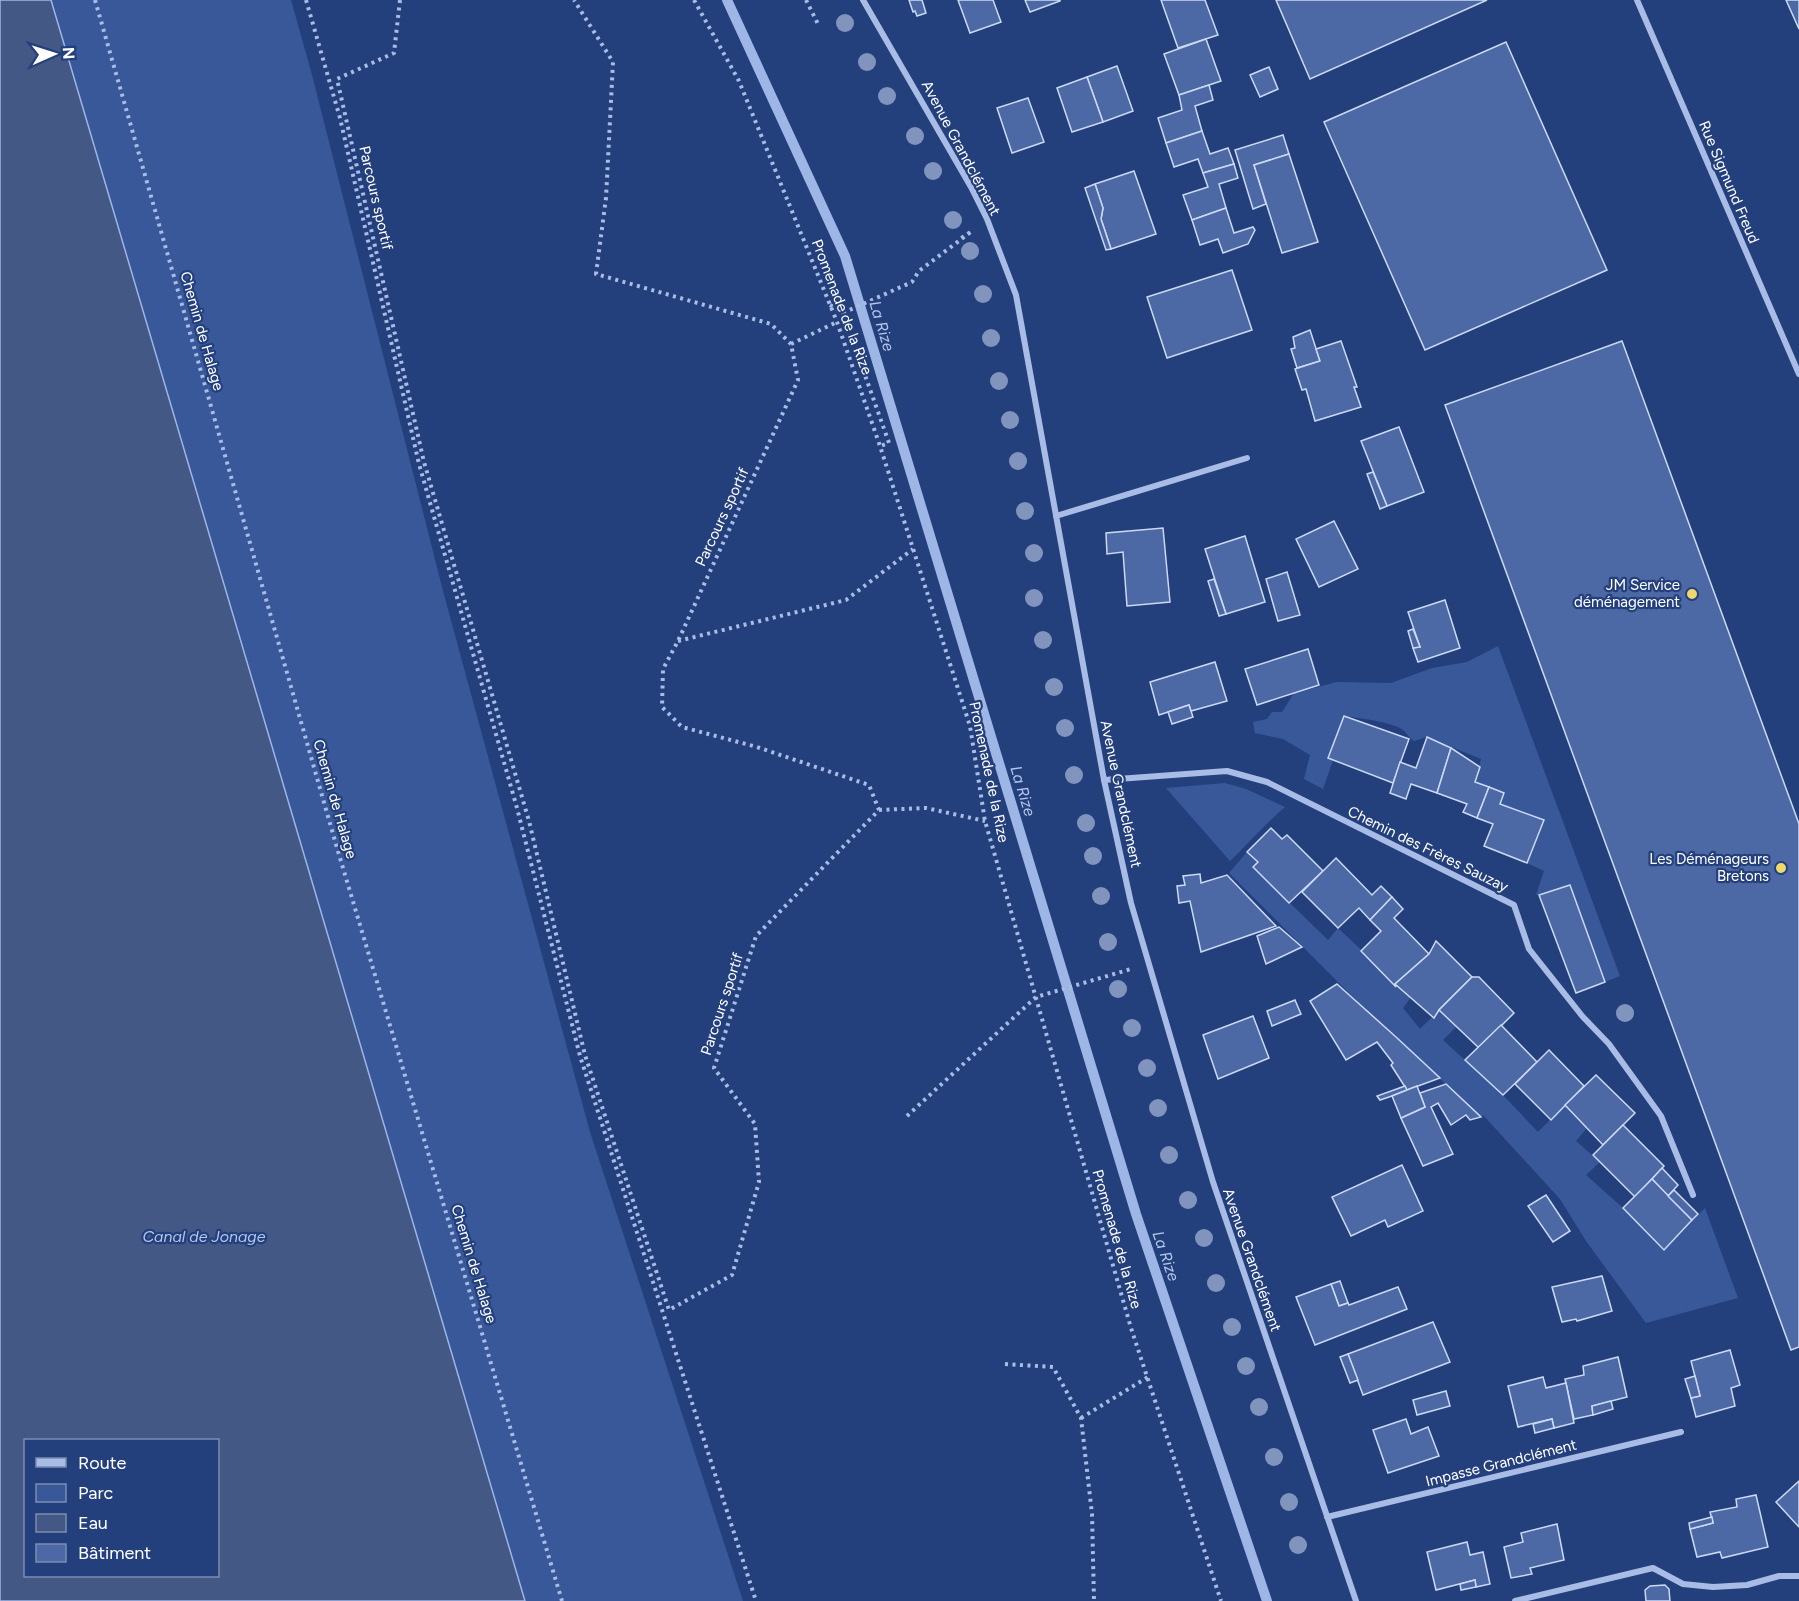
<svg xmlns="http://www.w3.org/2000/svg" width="1799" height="1601" viewBox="0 0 1799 1601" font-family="Figtree,sans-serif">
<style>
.green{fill:#38589a}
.water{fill:#445885;stroke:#9db6e6;stroke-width:1.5;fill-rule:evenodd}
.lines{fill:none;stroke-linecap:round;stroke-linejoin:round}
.stream{stroke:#9db6e6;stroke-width:10}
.building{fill:#4d69a5;stroke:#cbd9f4;stroke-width:1.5}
.path{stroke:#a8bce5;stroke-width:4;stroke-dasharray:3 4.5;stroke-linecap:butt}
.street{stroke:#a8bce5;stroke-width:6}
.tree{fill:#8094be}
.poi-dot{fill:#efd96c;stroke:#24407c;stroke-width:2}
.labels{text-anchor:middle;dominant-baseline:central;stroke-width:4.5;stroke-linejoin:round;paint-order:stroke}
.street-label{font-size:15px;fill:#fff;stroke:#24407c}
.poi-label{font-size:15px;fill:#fff;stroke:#24407c;text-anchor:end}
.water-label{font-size:16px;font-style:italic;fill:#b4c7ed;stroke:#24407c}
</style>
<rect width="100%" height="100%" fill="#24407c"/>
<g class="green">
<path d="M51,0h240l21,75 131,516 147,541 153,469h-218z"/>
<path d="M1498,646l122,330 -15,6 -35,-97 -34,10 8,-24 -17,-8 17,-43 -44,-16 4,-11 -29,-11 6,-23 -54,-22 -13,4c-5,-3 -6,-6 -10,-10 -9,-9 -46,-13 -60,-15l-16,41 5,3 -10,29 -19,-10 6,-24 -27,-16 -28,-6 -2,-11 14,-3 5,-7h10l12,-19 43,-11 54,1 41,-15 35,-6z"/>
<path d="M1225,783l21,6 39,18c-20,17 -36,36 -55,54l-64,-73z"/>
<path d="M1247,852l11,10 -5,5 75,73 10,-12 73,69 -8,11 17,21 19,-19 18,16 -14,14 60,55 35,37 27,-27 22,23 -11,13 24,21 -14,13 37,33 40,42 42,-42 33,90 -92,25 -60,-82 -26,-42 -77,-84 -2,2 -112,-104 -140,-140z"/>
</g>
<path class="water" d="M0,0h51l474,1601h-525zM26,1440h192v136h-192z"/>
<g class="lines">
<path class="stream" d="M727,0l118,256 291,958 131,387"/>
</g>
<g class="building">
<path d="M909,0h13l4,13 -9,3 -2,-5 -2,1z"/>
<path d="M958,0h35l8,22 -31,11z"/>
<path d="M1025,0h35v1l-30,11z"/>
<path d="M1161,0h44l13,35 -40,13z"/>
<path d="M1276,0h211l-177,79z"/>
<path d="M1786,0h13v29z"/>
<path d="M1206,39l15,42 -42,14 -15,-41z"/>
<path d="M1506,42l101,228 -182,80 -101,-228z"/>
<path d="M1117,66l16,45 -30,11 -16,-45z"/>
<path d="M1269,67l9,22 -18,8 -10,-22z"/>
<path d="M1087,77l16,45 -31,10 -15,-44z"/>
<path d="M1209,85l4,15 -18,6 7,25 -36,12 -8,-25 24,-8 -3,-15z"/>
<path d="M1028,98l16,44 -32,11 -15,-45z"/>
<path d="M1202,131l8,23 18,-6 6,16 -31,9 -5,-14 -24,8 -8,-24z"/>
<path d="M1283,135l6,19 -35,11 12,39 -13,5 -18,-59z"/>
<path d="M1289,154l29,88 -36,11 -28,-88z"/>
<path d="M1234,164l4,14 -19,6 7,24 -34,12 -9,-25 25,-8 -5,-14z"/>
<path d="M1134,171l22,63 -45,15 -10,-30 2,-11 -8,-24z"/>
<path d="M1095,184l8,24 -2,11 10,30 -5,1 -21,-62z"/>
<path d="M1226,208l8,25 19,-6 2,3 -7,14 -25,9 -5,-14 -18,6 -8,-25z"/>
<path d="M1232,270l20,60 -85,28 -20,-61z"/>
<path d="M1310,330l10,31 -23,7 -6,-19 4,-1 -2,-11z"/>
<path d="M1341,341l16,46h-3l7,20 -46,14 -9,-32 -4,1 -7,-21 25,-8 -4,-12z"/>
<path d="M1622,341l177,483v523l-8,3 -346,-945z"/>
<path d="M1399,427l25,65 -37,14 -26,-65z"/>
<path d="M1373,472l14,34 -7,3 -13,-35z"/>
<path d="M1334,521l24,48 -39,18 -23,-48z"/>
<path d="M1163,528l7,74 -43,4 -4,-54 -16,2 -1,-21z"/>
<path d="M1245,536l20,66 -39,12 -21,-65z"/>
<path d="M1287,572l13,43 -22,6 -12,-42z"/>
<path d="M1214,579l12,35 -7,2 -11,-35z"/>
<path d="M1445,600l15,48 -42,14 -5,-14 7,-1 -12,-35z"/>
<path d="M1413,629l7,18 -7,1 -5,-17z"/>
<path d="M1308,649l11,36 -62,20 -12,-36z"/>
<path d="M1215,662l12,39 -36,10 -2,-6 -30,10 -9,-33z"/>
<path d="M1189,705l4,12 -21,7 -4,-12z"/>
<path d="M1344,716l65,23 -16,44 -65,-25z"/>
<path d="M1427,737l24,11 -14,45 -26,-9 -5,15 -16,-6 10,-31 16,6z"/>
<path d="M1451,748l29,19 -5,15 14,5 -12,31 -14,-6 4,-8 -30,-11z"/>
<path d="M1489,787l15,6 -4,11 44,16 -17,43 -43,-17 9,-22 -16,-6z"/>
<path d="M1271,828l11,11 5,-4 36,36 -34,32 -36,-36 5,-5 -11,-10z"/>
<path d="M1336,858l36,37 9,-9 11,11 -22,23 -11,-12 -21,20 -36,-36z"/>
<path d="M1200,874l1,9 26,-8 49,51 -75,26 -11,-51 -11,2 -2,-17 8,-1 -2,-9z"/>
<path d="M1570,885l35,97 -29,11 -37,-98z"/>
<path d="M1392,897l11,12 -9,9 35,36 -34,30 1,3 -35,-36 20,-20 -11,-11z"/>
<path d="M1279,927l23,20 -36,17 -9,-28z"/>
<path d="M1436,941l36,36 -33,33 -5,8 -39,-34 34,-30z"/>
<path d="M1472,977h7l35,36 -35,35 -40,-38z"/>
<path d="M1337,984l59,53 44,41 -33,12 -16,-25 2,-2 -16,-21 -31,18 -36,-59z"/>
<path d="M1295,1000l6,14 -29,12 -5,-15z"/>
<path d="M1253,1016l16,42 -51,21 -15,-44z"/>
<path d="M1501,1025l36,37 -34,33 -38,-35z"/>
<path d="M1549,1050l35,36 -33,34 -36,-36z"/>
<path d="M1596,1075l39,38 -32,32 -38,-40z"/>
<path d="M1446,1084l35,33 -11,3 -4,-5 -15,10 -13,-22 -7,4 22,47 -30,12 -22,-48 24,-11 -5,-14z"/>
<path d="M1405,1086l2,4 -15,6 -12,4 -3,-4z"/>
<path d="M1417,1086l8,21 -24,11 -9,-22z"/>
<path d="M1623,1125l41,41 -29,31 -42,-42z"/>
<path d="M1402,1165l21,46 -35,16 -3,-7 -34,16 -19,-39z"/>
<path d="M1662,1168l16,17 -10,11 -16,-17z"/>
<path d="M1652,1179l40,41 -28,30 -41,-42z"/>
<path d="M1674,1190l24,24 -6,6 -24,-24z"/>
<path d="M1546,1195l24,36 -17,11 -25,-36z"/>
<path d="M1602,1276l10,35 -35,10 -1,-2 -14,3 -10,-35z"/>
<path d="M1340,1281l8,22 -9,3 -8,-22z"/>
<path d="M1331,1284l8,22 9,-3 1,2 49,-18 9,22 -92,36 -19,-48z"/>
<path d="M1433,1322l17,40 -87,33 -15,-41z"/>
<path d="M1730,1350l10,35 -9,3 4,18 -39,11 -5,-19 9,-2 -9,-35z"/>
<path d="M1348,1354l10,26 -8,3 -10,-26z"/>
<path d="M1618,1357l9,40 -35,9 1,9 -19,4 -9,-40 19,-4 -1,-9z"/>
<path d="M1695,1376l5,20 -9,2 -6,-19z"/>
<path d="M1543,1377l3,11 20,-5 8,40 -20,5 -2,-9 -34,8 -10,-41z"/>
<path d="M1446,1391l4,15 -33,9 -4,-15z"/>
<path d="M1611,1401l2,8 -20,6 -1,-9z"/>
<path d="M1406,1419l5,15 17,-7 11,29 -51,17 -15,-43z"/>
<path d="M1552,1419l2,9 -19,5 -2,-9z"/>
<path d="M1799,1481v46l-23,-25z"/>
<path d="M1756,1495l12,52 -46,11 -2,-6 -23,5 -7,-28 23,-6 -3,-11 27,-5 -1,-8z"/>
<path d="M1712,1517l1,6 -23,6 -1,-6z"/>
<path d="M1557,1524l7,36 -34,8 2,6 -21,4 -7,-31 19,-5 -2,-9z"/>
<path d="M1467,1542l3,13 13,-3 7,32 -14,3 -1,-7 -39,10 -9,-38z"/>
<path d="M1475,1580l1,7 -15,3 -1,-6z"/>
<path d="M1665,1585l4,4 1,12h-24l-1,-11 5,-4z"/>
</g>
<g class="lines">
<g class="path">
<path d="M95,0l242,848 225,753"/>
<path d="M306,0l34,118 79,346 98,344 63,248 176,545"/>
<path d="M400,0l-6,53 -57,26 87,383 105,359 56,234 84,255 63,-35 27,-93 -4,-58 -41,-56 42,-132 123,-126 -10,-25 -112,-38 -75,-20 -20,-20 1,-38 15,-28 120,-261 -7,-36 -20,-20 -175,-50 10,-76 7,-136 -39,-62"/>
<path d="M694,0l45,81 98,241 43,124 90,280 15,95 146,507 90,273"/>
<path d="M806,0l12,24"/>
<path d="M830,305l13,8 46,130 -9,3"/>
<path d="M843,313l69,-31 7,-11 53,-40 -12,8"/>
<path d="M791,344l46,-22"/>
<path d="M678,641l168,-41 67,-51"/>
<path d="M879,810l47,-2 59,13"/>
<path d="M907,1116l129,-119 95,-28"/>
<path d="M1005,1364l48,3 28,51 11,96 2,87"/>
<path d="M1081,1418l67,-41"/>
</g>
<g class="street">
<path d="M863,0l108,187 16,32 29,76 88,485 27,123 82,279 143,419"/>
<path d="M1637,0l162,374"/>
<path d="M1056,516l191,-58"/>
<path d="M1104,780l123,-9 40,11 247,123 15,44 54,68 26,27 52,72 32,79"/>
<path d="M1327,1517l354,-85"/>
<path d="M1515,1601l138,-33 30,16 30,3 34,-2 32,-9h20"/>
</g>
</g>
<g class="tree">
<circle cx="845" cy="23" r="9"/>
<circle cx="867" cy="62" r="9"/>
<circle cx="887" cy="96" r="9"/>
<circle cx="915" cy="136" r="9"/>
<circle cx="933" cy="171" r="9"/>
<circle cx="953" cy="220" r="9"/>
<circle cx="970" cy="251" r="9"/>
<circle cx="983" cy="294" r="9"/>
<circle cx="991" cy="338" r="9"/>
<circle cx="999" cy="381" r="9"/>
<circle cx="1010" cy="420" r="9"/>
<circle cx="1018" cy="461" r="9"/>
<circle cx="1025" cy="511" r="9"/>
<circle cx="1034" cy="553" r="9"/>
<circle cx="1034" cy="598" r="9"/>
<circle cx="1043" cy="640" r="9"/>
<circle cx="1054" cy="687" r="9"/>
<circle cx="1065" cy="728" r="9"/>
<circle cx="1074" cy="775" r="9"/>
<circle cx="1086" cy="823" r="9"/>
<circle cx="1093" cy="856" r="9"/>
<circle cx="1101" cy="896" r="9"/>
<circle cx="1108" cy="942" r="9"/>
<circle cx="1118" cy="989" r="9"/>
<circle cx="1625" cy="1013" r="9"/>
<circle cx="1132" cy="1028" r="9"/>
<circle cx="1147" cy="1068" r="9"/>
<circle cx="1158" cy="1108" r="9"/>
<circle cx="1169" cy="1155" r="9"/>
<circle cx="1188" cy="1200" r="9"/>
<circle cx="1204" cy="1238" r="9"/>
<circle cx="1216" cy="1283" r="9"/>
<circle cx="1232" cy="1327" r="9"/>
<circle cx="1246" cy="1366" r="9"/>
<circle cx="1259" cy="1407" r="9"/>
<circle cx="1274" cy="1457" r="9"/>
<circle cx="1289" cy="1502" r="9"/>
<circle cx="1298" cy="1545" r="9"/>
</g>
<g class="poi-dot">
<circle cx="1692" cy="594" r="6"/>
<circle cx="1781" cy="868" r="6"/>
</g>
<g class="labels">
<g class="street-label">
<text transform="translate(961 148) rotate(62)">Avenue Grandclément</text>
<text transform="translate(1729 182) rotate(67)">Rue Sigmund Freud</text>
<text transform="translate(376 198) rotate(77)">Parcours sportif</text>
<text transform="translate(842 307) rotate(69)">Promenade de la Rize</text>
<text transform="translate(202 331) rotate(74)">Chemin de Halage</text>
<text transform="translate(722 517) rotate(-65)">Parcours sportif</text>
<text transform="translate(989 772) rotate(78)">Promenade de la Rize</text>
<text transform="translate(1121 794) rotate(78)">Avenue Grandclément</text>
<text transform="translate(335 799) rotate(74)">Chemin de Halage</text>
<text transform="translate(1428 849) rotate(26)">Chemin des Frères Sauzay</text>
<text transform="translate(722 1004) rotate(-72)">Parcours sportif</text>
<text transform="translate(1117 1239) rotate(74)">Promenade de la Rize</text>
<text transform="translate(1252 1260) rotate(71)">Avenue Grandclément</text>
<text transform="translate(474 1264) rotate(73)">Chemin de Halage</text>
<text transform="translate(1501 1463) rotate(-14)">Impasse Grandclément</text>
</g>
<g class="poi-label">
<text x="1680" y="585">JM Service<tspan x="1680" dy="17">déménagement</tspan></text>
<text x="1769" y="859">Les Déménageurs<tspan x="1769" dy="17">Bretons</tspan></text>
</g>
<g class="water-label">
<text transform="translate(882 326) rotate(73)">La Rize</text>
<text transform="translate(1023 791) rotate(73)">La Rize</text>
<text x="204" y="1236">Canal de Jonage</text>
<text transform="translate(1166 1256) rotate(71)">La Rize</text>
</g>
</g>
<rect x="24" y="1439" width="195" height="138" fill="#24407c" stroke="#7c8cb0" stroke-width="1.5"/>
<rect x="36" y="1458" width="30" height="9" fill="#a8bce5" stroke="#7c8cb0" stroke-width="1.5"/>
<text x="78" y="1469" font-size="18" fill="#ffffff">Route</text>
<rect x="36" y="1484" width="30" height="18" fill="#38589a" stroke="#7c8cb0" stroke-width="1.5"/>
<text x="78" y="1499" font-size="18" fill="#ffffff">Parc</text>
<rect x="36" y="1514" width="30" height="18" fill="#445885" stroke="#7c8cb0" stroke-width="1.5"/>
<text x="78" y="1529" font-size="18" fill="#ffffff">Eau</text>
<rect x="36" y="1544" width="30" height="18" fill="#4d69a5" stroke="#7c8cb0" stroke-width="1.5"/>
<text x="78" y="1559" font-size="18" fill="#ffffff">Bâtiment</text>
<g transform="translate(54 54) rotate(87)" stroke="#24407c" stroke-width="4.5" paint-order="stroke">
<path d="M0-4.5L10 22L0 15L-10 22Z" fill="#ffffff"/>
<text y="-9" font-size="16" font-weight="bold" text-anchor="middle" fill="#ffffff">N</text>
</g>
</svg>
